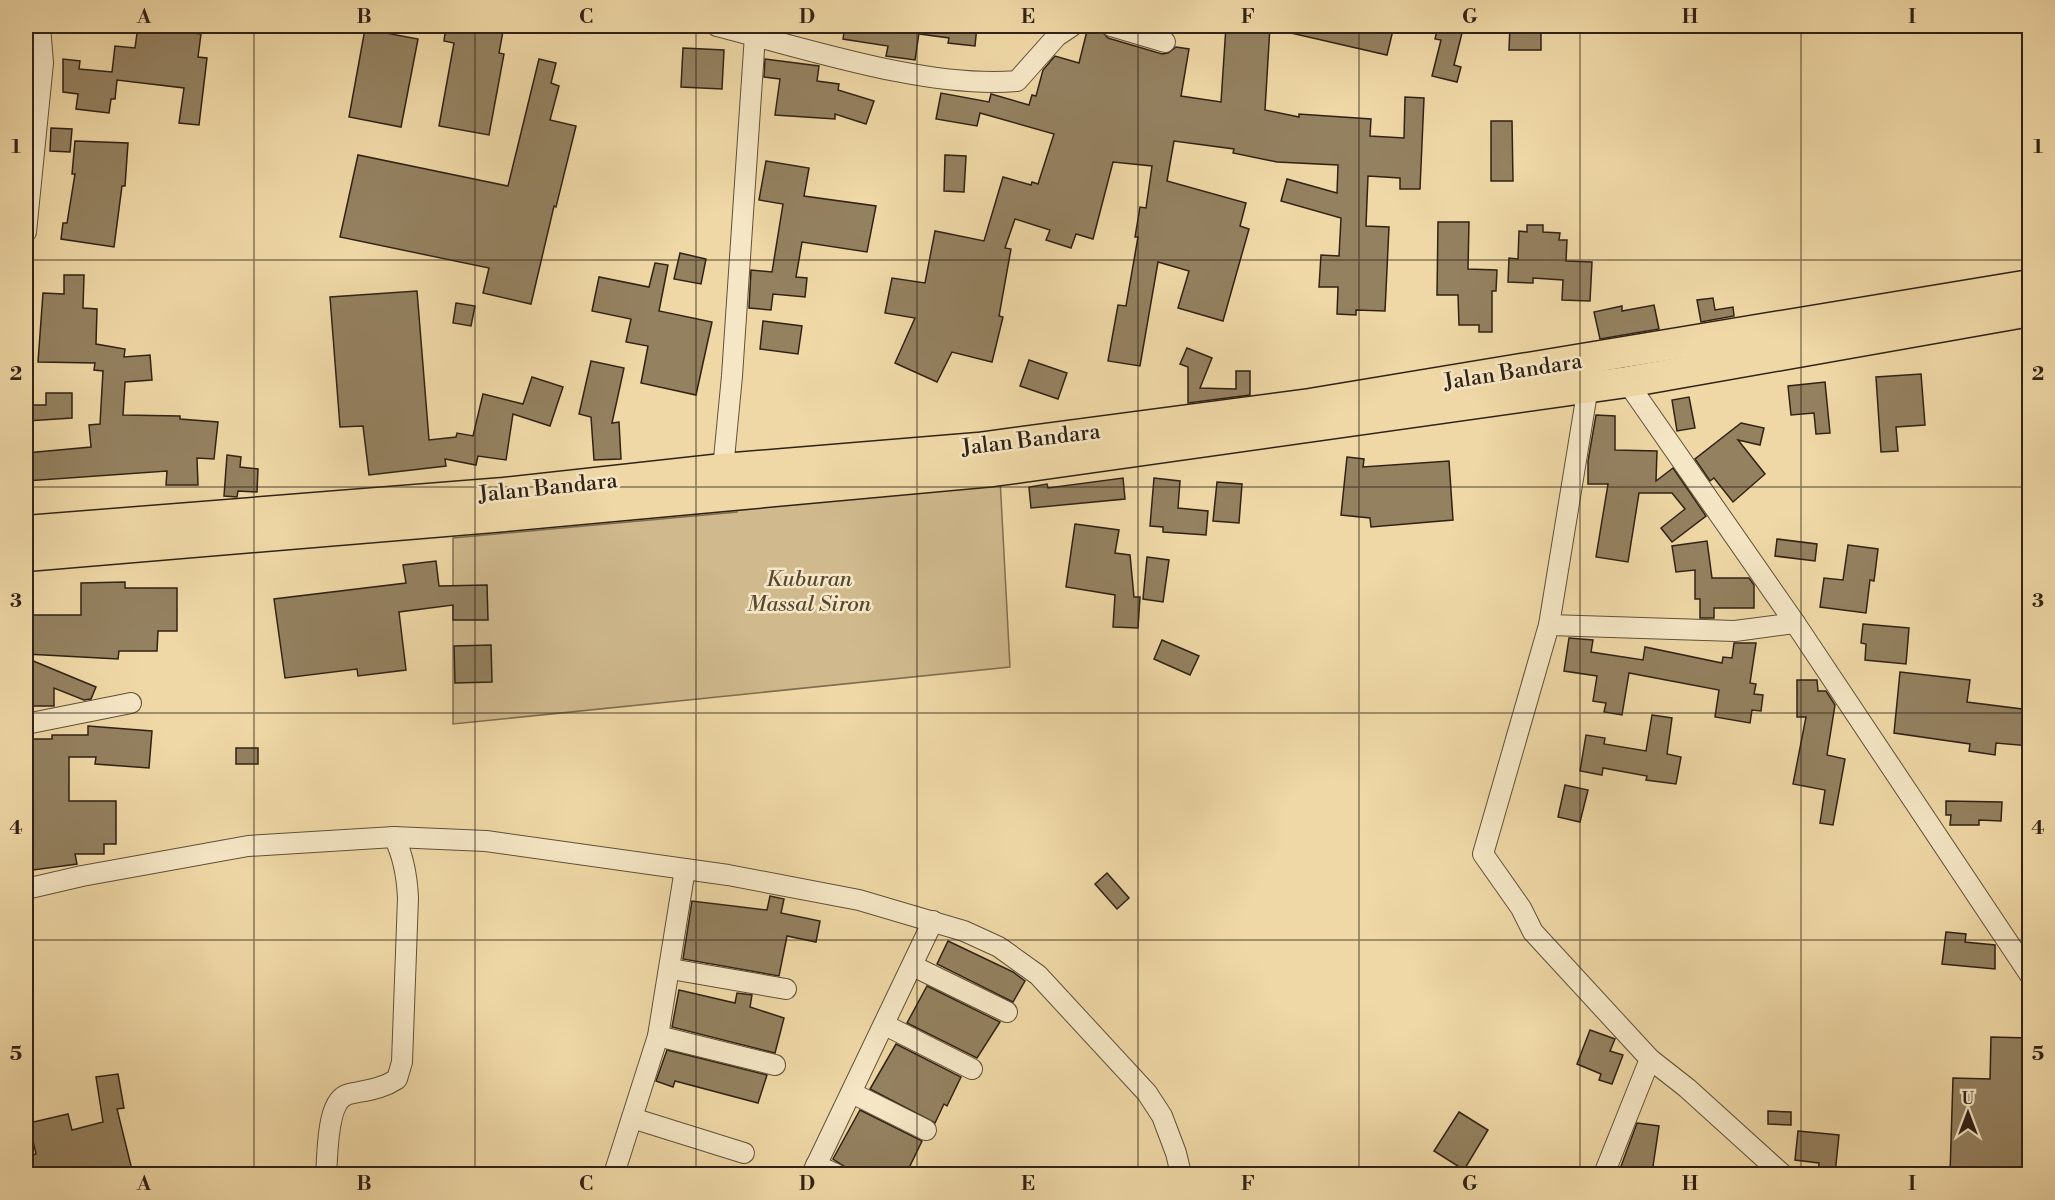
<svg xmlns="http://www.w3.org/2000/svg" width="2055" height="1200" viewBox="0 0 2055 1200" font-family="'Libre Bodoni',serif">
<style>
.green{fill:#cfb98d;stroke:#806e51;stroke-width:1.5}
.building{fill:#948160;stroke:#312215;stroke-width:1.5}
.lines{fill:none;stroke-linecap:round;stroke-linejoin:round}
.minor-casing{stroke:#605039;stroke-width:22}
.highway-casing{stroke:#312215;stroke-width:33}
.minor{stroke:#f5e6c5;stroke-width:20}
.highway{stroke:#efd8a6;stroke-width:30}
.grid{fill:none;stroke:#312215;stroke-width:1.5;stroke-opacity:0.55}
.labels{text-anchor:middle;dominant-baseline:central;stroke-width:5;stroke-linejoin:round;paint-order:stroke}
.street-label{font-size:22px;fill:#312215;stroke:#f5e6c5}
.park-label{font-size:22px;font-style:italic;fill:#584833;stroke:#f5e6c5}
.neatline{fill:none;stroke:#312215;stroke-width:2}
.grid-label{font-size:20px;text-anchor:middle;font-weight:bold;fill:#312215}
</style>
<rect width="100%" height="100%" fill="#efd8a6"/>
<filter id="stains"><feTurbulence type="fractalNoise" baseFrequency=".00333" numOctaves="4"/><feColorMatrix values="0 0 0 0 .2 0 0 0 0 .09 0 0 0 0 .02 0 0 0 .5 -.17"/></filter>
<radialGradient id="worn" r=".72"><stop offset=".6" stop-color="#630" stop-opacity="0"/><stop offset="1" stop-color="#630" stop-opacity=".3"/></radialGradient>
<path class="green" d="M1000,478l10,189 -557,57v-186l284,-26 1,-11z"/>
<g class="building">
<path d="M138,26h23v3l40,5 -3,23 9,1 -8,67 -20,-2 5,-35 -67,-8 -2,19h-4l-2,14 -33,-4 2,-15 -15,-2v-33l17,2 -1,8 33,3 3,-26 20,2z"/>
<path d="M446,26h58l-5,27 5,1 -15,81 -50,-9 15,-83 -10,-2z"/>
<path d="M845,26h75l-5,34 -29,-4 2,-10 -45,-7z"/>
<path d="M921,26h56l-2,20 -27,-3 1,-5 -29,-4z"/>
<path d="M1097,26l11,12 54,16 6,-1 8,-6 13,2 -8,47 40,6 5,-76h44l-5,84 34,7v-3l72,5 -1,17 34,2 1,-41 19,1 -4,91h-20v-11l-32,-2 -2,50 23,1 -4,84 -29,-1v5l-19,-1 1,-27h-19l2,-32 18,1 2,-38 -60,-17 6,-22 50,14 1,-28 -61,-3 -44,-9 1,-4 -60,-8 -7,40 79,22 -6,23 9,3 -26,92 -45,-13 11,-37 -31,-9 -18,104 -32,-5 10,-56 8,1 12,-69h-3l5,-30 6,1 6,-42 -39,-4 -20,77 -17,-5 -5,14 -25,-8 4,-10 -35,-11 -10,29 6,1 -12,67 4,1 -11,45 -40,-10 -15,30 -42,-19 20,-45 -30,-5 7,-35 33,5 10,-52 49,10 19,-64 28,8 1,-3 6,2 16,-50 -74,-21 -3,13 -41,-7 5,-26 48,9 2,-8 38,11 3,-10 4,1 7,-26 12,-14 24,7 8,-32 9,2z"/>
<path d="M1283,26h111l-7,29 -105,-24z"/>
<path d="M1438,26l25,3 -9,36 7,2 -4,15 -25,-6 9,-36 -6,-1z"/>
<path d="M1510,26h31v24h-32z"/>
<path d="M365,29l53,10 -17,88 -52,-10z"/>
<path d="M683,48l41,2 -2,39 -41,-2z"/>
<path d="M539,59l17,4 -5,20 8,3 -9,34 26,6 -20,81 -2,-1 -23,98 -48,-11 6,-25 -149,-31 18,-82 150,31z"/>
<path d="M765,59l54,7 -2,15 22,3 -1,6 36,11 -8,23 -31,-10v5l-60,-4 5,-36 -16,-2z"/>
<path d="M1491,121h21l1,60h-22z"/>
<path d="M51,128l21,1 -2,23 -20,-1z"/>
<path d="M75,141l53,2 -3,43h-3l-8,61 -53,-8 2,-16h4l8,-49h-3z"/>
<path d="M945,155l21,1 -2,36 -20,-1z"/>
<path d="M766,161l43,7 -5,28 72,10 -9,46 -65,-10 -6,35 11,1 -2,19 -32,-3 -2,16 -22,-2 2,-38 21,2 11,-68 -24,-4z"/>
<path d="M1438,222h31l-1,47 29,1 -1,21h-4v41h-13v-7h-20l-1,-30h-21z"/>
<path d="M1527,225h16v7l17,1 -1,7h8l-1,21 26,1 -2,39 -28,-1 1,-20 -30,-2v5l-25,-1 1,-24 9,1 1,-28 8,1z"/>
<path d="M680,253l26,6 -5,25 -27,-5z"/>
<path d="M655,263l13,2 -9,46 53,11 -16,73 -55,-12 7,-37 -22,-4 5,-23 -39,-8 7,-34 50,10z"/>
<path d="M64,275h20l-1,33 14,1 -1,35 29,5 -1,8 26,-2 2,25 -27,2 -2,33 57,1v3l38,3 -4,37 -17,-1 1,27h-32l1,-14 -141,10v-28l65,-6 -2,-22 11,-1 3,-53 -9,-1 1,-7 -57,-1 5,-69 21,1z"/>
<path d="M417,291l12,149 27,-3 1,-4 16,3 10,-42 40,10 9,-27 31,10 -13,39 -37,-12 -7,46 -28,-4 -2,9 -31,-6 1,7 -77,9 -6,-49 -23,1 -10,-130z"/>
<path d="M1713,298l2,12 18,-3 1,9 -33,6 -4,-22z"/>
<path d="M456,303l19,3 -4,20 -18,-3z"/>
<path d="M1654,305l5,24 -59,10 -6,-27 28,-6v5z"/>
<path d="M763,321l39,5 -4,28 -38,-5z"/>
<path d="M1187,348l25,10 -12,30 36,1v-18h14v24l-62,8v-36l-8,-3z"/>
<path d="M1029,360l38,13 -9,26 -38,-13z"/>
<path d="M591,361l33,7 -12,55 7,-1 2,37 -27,1 -3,-43 -12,-3z"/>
<path d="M1921,374l4,51 -29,2 2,24 -17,1 -5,-75z"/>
<path d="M1825,382l5,51 -14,1 -2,-21 -23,2 -3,-29z"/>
<path d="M46,393h26v25l-45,3v-16h19z"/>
<path d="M1689,397l6,31 -18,3 -5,-31z"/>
<path d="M1596,415l19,1v34l42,1 -1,30 17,-13 33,48 -34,26 -11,-14 24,-19 -13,-16h-33l-11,69 -32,-5 12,-73h-20v-23z"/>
<path d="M1741,423l23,5 -4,17 -22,-5 27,34 -32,28 -19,-24 -4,3 -15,-22z"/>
<path d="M227,455l14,2 -1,10 18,2 -1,23 -19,-1 -1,6 -13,-1z"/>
<path d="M1347,457l17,2 -1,8 86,-6 4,59 -82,7 -1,-9 -29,-3z"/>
<path d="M1123,478l2,21 -94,9 -2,-21 18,-3 1,4z"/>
<path d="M1154,478l26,3 -2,27 30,3 -2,24 -43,-3v-5l-13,-1z"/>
<path d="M1217,482l25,2 -3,39 -26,-2z"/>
<path d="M1075,524l44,6 -4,23 15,2 4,42h6l-2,31 -25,-1 2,-32 -49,-8z"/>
<path d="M1777,539l40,5 -2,17 -40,-5z"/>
<path d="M1707,541l5,37h37l5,7v23h-40v10h-14v-19h-5v-29l-19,2 -4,-26z"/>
<path d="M1848,545l30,4 -4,32 -4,-1 -4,33 -46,-6 4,-29 19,2z"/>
<path d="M1147,557l22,3 -6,42 -20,-3z"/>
<path d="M436,561l3,25 48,-1 1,35h-35v-15l-54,7 7,58 -48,6 -1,-7 -72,9 -11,-79 132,-16 -3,-18z"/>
<path d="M125,582v6h52v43h-19l-1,20h-38l-1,8 -92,-5v-39h55v-32z"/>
<path d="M1863,624l46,4 -3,36 -41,-4 1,-16 -5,-1z"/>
<path d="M1569,638l24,2 -2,12 52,8 2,-13 77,16 1,-6 9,1 2,-15h22l-6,40 6,1 -2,10 9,1 -2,16 -9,-1 -2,13 -35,-6 4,-27 -90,-17 -7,42 -18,-3 2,-9 -13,-2 4,-25 -33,-5z"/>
<path d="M1162,640l37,16 -9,19 -36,-16z"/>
<path d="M491,645l1,37 -37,1 -1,-37z"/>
<path d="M26,658l70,29 -5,12 -7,1 -30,-12v18h-27z"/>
<path d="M1900,672l70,8 -3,22 63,8v36l-34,-3 -1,12 -26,-4 1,-7 -76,-11z"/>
<path d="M1797,680h20l1,11h8l9,14 -8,50 18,4 -12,66 -13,-2 5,-33 -32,-6 13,-67h-9z"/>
<path d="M1652,715l20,3 -5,36 14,3 -5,27 -30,-4 1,-4 -44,-8 -1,7 -22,-4 6,-36 19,3 -1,6 42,7z"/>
<path d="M88,726l64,5 -3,37 -54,-4 1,-7h-27v44h47v43h-12v10h-29l2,10 -51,7v-132h26v-4h36z"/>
<rect x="236" y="748" width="22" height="16"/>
<path d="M1565,785l23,5 -8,32 -22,-5z"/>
<path d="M1946,801l56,1 -1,19 -22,-1v5h-29l1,-10h-5z"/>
<path d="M1107,873l22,25 -12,11 -22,-25z"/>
<path d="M770,896l14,3 -3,14 39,8 -4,21 -29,-6 -8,40 -96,-17 9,-58 75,9z"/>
<path d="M1946,932l20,2 -1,8 30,3v24l-53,-5z"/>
<path d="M948,941l65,31 12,9 -12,21 -76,-38z"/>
<path d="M927,986l73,36 -23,36 -70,-35z"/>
<path d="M679,990l56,13 2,-10 15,2 -2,12 34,11 -9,35 -103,-26z"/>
<path d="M1590,1030l25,9 -5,12 13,4 -11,29 -13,-4 2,-6 -24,-10z"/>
<path d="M1991,1037l39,1v113h-4v23h-76l3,-96 37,1z"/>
<path d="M896,1044l65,33 -14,29 -3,-2 -9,19 -65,-34z"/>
<path d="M667,1050l100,25 -9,28 -83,-22 -2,6 -17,-6z"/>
<path d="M118,1074l6,34 -7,1 16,65h-90l-2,-7 -13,3 -2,-13 10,-3 -7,-31 39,-9 4,16 31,-8 -7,-45z"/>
<path d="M860,1110l62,31 -16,33h-58l-3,-7 -12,-8z"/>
<path d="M1768,1111l23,1v13l-23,-1z"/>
<path d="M1459,1112l29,18 -24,40 -30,-19z"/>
<path d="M1637,1123l22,3 -7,47 -32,-4z"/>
<path d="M1798,1131l41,4 -4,39h-17l1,-11 -24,-3z"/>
</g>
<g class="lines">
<defs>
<g id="minor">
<path d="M717,26c88,22 210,63 300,55l40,-45 15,-10"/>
<path d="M1111,26l54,16"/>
<path d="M26,232l17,-169 -3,-37"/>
<path d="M1627,382l168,241 235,352"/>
<path d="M1588,387l-39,238 -66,229 38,54 12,24 117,127 37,29 95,86"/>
<path d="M723,469l9,-93 23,-341"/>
<path d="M1549,625l186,6 60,-8"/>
<path d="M26,724l105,-21"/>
<path d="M26,889l56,-13 166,-30 146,-9 92,4 242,34 131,25 105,31 35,16 39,28 109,118 15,23 14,37 5,21"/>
<path d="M913,966l94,46"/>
<path d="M671,969l115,20"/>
<path d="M885,1025l87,44"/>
<path d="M658,1036l117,29"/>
<path d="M852,1093l74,37"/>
<path d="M632,1118l112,35"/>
<path d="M816,1165l20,9"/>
<path d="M326,1174c2,-20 0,-75 23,-80 18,-4 33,-5 48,-15l5,-17 6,-164c-1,-22 -4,-41 -14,-61"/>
<path d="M614,1174l44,-138 27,-167"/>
<path d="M812,1174l121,-253"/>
<path d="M1604,1174l46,-115"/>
</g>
<g id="highway">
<path d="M26,531l478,-38 219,-24 255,-21 332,-44 720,-119"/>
<path d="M26,556l479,-40 488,-45 634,-89 403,-71"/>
</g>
</defs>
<use href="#minor" class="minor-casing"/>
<use href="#highway" class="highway-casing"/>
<use href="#minor" class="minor"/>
<use href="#highway" class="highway"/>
</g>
<path class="grid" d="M254,26v1148M475,26v1148M696,26v1148M917,26v1148M1138,26v1148M1359,26v1148M1580,26v1148M1801,26v1148M26,260h2004M26,487h2004M26,713h2004M26,940h2004"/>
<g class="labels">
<g class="street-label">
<text transform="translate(1513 372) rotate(-9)">Jalan Bandara</text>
<text transform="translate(1031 440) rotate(-7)">Jalan Bandara</text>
<text transform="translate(548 488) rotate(-6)">Jalan Bandara</text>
</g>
<g class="park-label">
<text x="809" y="579">Kuburan<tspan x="809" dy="25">Massal Siron</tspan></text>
</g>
</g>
<rect width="2055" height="1200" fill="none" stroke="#efd8a6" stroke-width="66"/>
<g transform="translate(1968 1113)" stroke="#f5e6c5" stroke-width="4.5" paint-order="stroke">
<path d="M0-4.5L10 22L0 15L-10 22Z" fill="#312215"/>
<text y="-9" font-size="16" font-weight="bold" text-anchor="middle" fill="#312215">U</text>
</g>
<rect x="33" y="33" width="1989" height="1134" class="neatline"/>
<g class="grid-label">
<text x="144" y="23">A</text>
<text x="364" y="23">B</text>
<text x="586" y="23">C</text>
<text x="807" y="23">D</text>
<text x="1028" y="23">E</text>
<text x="1248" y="23">F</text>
<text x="1470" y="23">G</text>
<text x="1690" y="23">H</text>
<text x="1912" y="23">I</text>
<text x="16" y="153">1</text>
<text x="2038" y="153">1</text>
<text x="16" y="380">2</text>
<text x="2038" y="380">2</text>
<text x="16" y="607">3</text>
<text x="2038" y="607">3</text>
<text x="16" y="834">4</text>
<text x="2038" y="834">4</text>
<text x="16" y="1060">5</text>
<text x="2038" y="1060">5</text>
<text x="144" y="1190">A</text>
<text x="364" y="1190">B</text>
<text x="586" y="1190">C</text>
<text x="807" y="1190">D</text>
<text x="1028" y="1190">E</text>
<text x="1248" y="1190">F</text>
<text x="1470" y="1190">G</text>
<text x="1690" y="1190">H</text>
<text x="1912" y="1190">I</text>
</g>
<rect width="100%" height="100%" filter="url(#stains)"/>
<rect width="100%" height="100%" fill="url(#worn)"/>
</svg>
